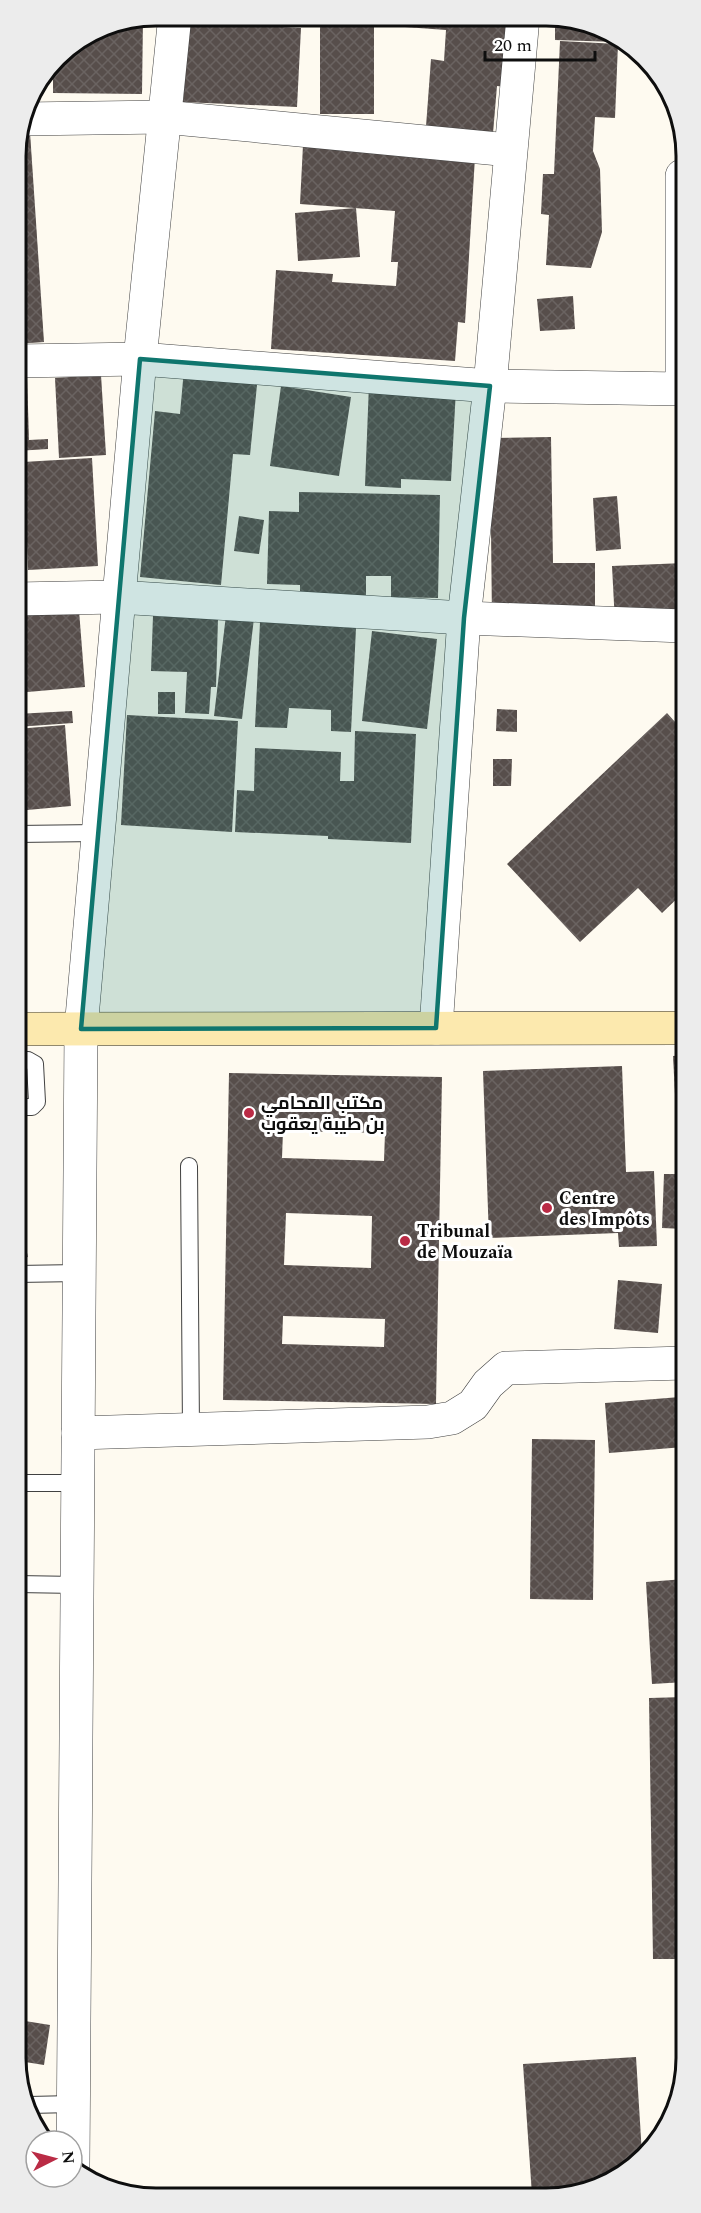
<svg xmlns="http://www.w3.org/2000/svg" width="701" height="2213" viewBox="0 0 701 2213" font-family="Spectral,Cairo,serif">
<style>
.building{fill:url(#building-cross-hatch);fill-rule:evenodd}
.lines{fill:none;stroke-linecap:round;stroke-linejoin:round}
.service-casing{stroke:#414141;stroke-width:18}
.minor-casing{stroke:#414141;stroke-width:34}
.secondary-casing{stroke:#303030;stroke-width:34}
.service{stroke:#fff;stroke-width:16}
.minor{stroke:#fff;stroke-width:33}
.secondary{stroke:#fce9ae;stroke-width:33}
.marked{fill:#0f766e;fill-opacity:0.2;stroke:#0f766e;stroke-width:4.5;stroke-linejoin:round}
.poi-dot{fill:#ba2b45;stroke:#fff;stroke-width:2}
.labels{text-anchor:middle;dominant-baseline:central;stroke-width:6;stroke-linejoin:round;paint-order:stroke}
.poi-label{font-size:18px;font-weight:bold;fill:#0e0e0e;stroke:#fff;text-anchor:start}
.rim{fill:none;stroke:#0e0e0e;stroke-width:3}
</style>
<defs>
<pattern id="building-cross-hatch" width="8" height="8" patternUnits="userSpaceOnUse" patternTransform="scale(1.5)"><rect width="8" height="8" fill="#574e4b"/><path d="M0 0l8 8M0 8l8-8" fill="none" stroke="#6a6361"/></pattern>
</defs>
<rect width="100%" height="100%" fill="#fefaf0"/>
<g class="building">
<path d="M201,15l83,1v6l-83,-3z"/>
<path d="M405,17h107l-5,70 -10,-1 -5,59 -67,-5 6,-81 13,2 2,-31 -41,-3z"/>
<path d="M143,18l-1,76 -89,-1v-30l10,-13 39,-24z"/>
<path d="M555,18h18l45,24 -63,-2z"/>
<rect x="320" y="21" width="54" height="93"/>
<path d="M186,22l115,6 -4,79 -114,-5z"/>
<path d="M560,41l58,3 -3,74 -20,-1 -2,34 7,18 2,63 -11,36 -45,-3 3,-50 -8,-1 2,-40h11z"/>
<path d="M30,132l14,210 -28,2 -1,-198 4,-13z"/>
<path d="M303,145l172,12 -10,166 -7,-1 -3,39 -184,-12 5,-79 57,4 -1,8 64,4 2,-24h-7l4,-51 -95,-7z"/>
<path d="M356,208l4,49 -62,4 -3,-48z"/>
<path d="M573,296l2,33 -35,2 -3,-32z"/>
<path d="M184,369l74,6 -8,80 -17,-1 -12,131 -81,-8 15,-166 25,3z"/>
<path d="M16,375h11l2,65 19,-1v10l-32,2z"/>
<path d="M101,375l5,80 -47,3 -4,-80z"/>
<path d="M369,384l87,5 -5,92 -50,-2v9l-36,-2z"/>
<path d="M281,386l70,11 -12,79 -69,-10z"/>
<path d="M551,437l2,126h42v57l-103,1 -2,-183z"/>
<path d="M92,458l6,108 -70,4 -1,-27 -11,1v-52l9,-1 -2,-29z"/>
<path d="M299,492l141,3 -2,103 -47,-1v-21h-25v20l-66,-2v-9l-33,-1 2,-73 30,1z"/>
<path d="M617,496l4,53 -25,2 -3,-53z"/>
<path d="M239,516l25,4 -5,34 -25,-3z"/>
<path d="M684,563v57l-69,3 -3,-57z"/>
<path d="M79,610l6,77 -69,6v-78z"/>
<path d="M226,615l28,3 -12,101 -28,-3z"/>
<path d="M153,616l65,3 -2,68h-5l-2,27 -24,-1 2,-41 -36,-1z"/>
<path d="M260,622l96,6 -5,104 -20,-1v-21l-42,-2 -2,20 -32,-1z"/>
<path d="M372,631l65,8 -10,90 -65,-8z"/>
<rect x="158" y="692" width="17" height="22"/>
<path d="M497,709l20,1v22l-21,-1z"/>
<path d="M72,711l1,12 -57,4v-13z"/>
<path d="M667,713l17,19v160l-22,21 -24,-25 -58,54 -73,-78z"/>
<path d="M127,715l111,6 -6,111 -111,-7z"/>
<path d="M65,725l6,81 -55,5v-82z"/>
<path d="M355,731l61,3 -5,109 -83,-4v-3l-93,-4 2,-42 17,1 1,-43 86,4 -1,29h14z"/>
<path d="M493,759h19l-1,27h-18z"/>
<path d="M684,1055l1,39h-10l-2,-38z"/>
<path d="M622,1066l4,106 28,-1 3,75 -38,1 -1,-14 -129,5 -6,-167z"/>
<path d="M229,1073l213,4 -6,327 -213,-4zM283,1131l102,2 -1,28 -102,-3zM286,1213l86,3 -1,52 -87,-3zM283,1316l102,3 -1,28 -102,-3z"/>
<path d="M678,1098h7v63h-9z"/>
<path d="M664,1174h21v55l-23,-1z"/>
<path d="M17,1209l11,48 -11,2z"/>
<path d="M618,1280l44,4 -4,49 -44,-4z"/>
<path d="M680,1397l4,50 -75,6 -4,-50z"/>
<path d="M532,1439l63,1 -2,160 -63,-1z"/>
<path d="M685,1579v103l-33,2 -6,-102z"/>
<path d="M685,1697l1,231h-6l1,31h-28l-4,-261z"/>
<path d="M25,2021l25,4 -6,40 -25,-4z"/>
<path d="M636,2057l6,98 -69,40h-41l-9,-131z"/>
</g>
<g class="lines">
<defs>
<g id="service">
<path d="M16,834l82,-1"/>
<path d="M16,1060h12l7,4 2,38 -5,5h-16"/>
<path d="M189,1166l2,264"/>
<path d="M17,1274l62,-1"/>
<path d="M17,1483h61"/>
<path d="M17,1584l60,1"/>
<path d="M29,2105l44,-1"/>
</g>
<g id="minor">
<path d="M23,119l141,-2 346,33"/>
<path d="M16,361l124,-2 350,27 192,3v-213h1"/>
<path d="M16,599l101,-2 347,21 220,8"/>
<path d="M436,1028l28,-410 26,-232 33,-369"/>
<path d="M78,1433l350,-11 24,-4 21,-13 15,-21 18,-16 179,-5"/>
<path d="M73,2166l8,-1137 59,-670 35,-344"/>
</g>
<path id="secondary" d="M16,1029l668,-1"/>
</defs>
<use href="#service" class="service-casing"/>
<use href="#minor" class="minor-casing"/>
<use href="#secondary" class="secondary-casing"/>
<use href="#service" class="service"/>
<use href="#minor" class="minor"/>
<use href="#secondary" class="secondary"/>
</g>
<path class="marked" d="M140,359l350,27 -26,232 -28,410 -355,1z"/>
<g class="poi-dot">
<circle cx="249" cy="1113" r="6"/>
<circle cx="547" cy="1208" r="6"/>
<circle cx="405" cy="1241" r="6"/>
</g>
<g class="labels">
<g class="poi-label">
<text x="261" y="1103">مكتب المحامي<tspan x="261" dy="21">بن طيبة يعقوب</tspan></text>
<text x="559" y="1198">Centre<tspan x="559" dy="21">des Impôts</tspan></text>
<text x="417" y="1231">Tribunal<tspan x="417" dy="21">de Mouzaïa</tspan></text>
</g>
</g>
<path d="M0 0H701V2213H0ZM156 26H546A130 130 0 0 1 676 156V2058A130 130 0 0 1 546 2188H156A130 130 0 0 1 26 2058V156A130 130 0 0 1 156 26Z" fill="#ececec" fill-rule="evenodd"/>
<path class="rim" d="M156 26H546A130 130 0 0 1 676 156V2058A130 130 0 0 1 546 2188H156A130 130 0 0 1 26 2058V156A130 130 0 0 1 156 26Z"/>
<g transform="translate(54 2159) rotate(84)"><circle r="28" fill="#ffffff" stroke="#9f9f9f" stroke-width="1.5"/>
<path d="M0-4.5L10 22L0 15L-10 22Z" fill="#ba2b45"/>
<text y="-9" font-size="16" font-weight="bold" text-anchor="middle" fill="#0e0e0e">N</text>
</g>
<path d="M485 51v9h110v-9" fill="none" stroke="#0e0e0e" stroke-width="3"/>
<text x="494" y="51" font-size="18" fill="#0e0e0e" stroke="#ffffff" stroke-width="4.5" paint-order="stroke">20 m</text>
</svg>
